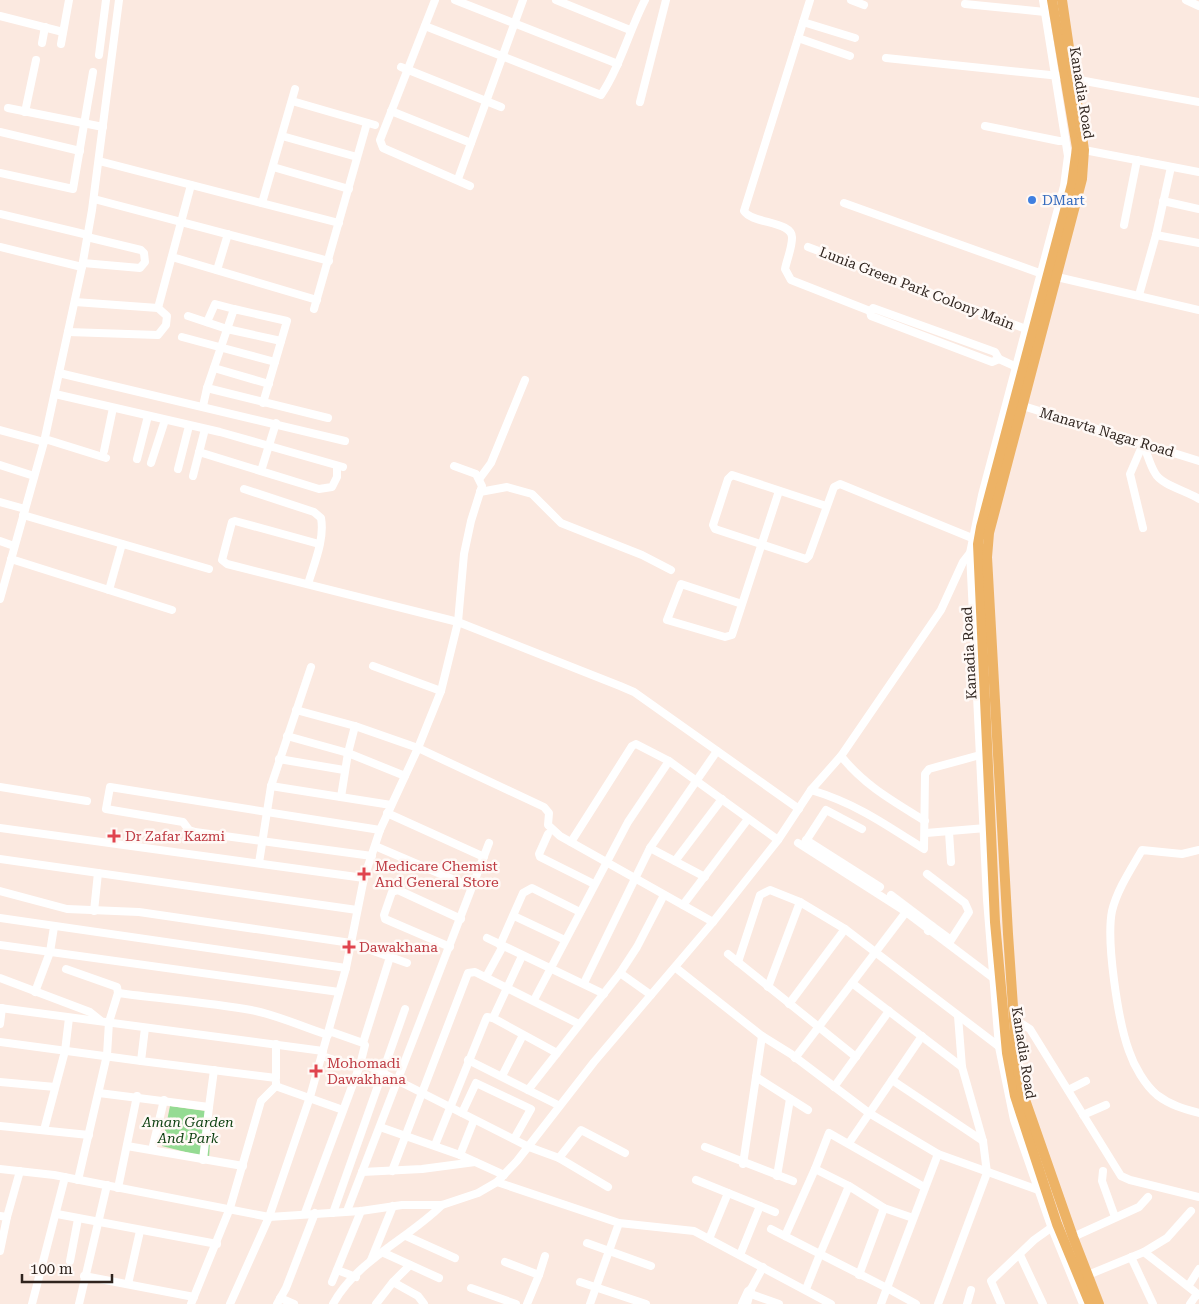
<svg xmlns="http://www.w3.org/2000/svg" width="1199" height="1304" viewBox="0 0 1199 1304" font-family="'Roboto Serif',serif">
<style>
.green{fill:#95db93}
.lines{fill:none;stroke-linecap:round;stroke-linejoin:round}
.minor{stroke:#fff;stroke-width:8}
.major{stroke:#edb366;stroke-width:10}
.shop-dot{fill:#3f7fe0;stroke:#fff9f6;stroke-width:2}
.health-dot{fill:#e0444e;stroke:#fff9f6;stroke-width:2}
.labels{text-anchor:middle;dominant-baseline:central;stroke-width:5;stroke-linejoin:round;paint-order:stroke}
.street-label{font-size:14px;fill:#2f241e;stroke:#fff9f6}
.shop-label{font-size:14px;fill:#366cbe;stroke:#fff9f6;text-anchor:start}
.health-label{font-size:14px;fill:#be3a42;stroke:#fff9f6;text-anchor:start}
.park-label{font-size:14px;font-style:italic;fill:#0c3f0f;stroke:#fff9f6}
</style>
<rect width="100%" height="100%" fill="#fbe9e0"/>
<path class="green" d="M170,1106l42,6 -3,46 -47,-12z"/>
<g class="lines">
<g class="minor">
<path d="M435,0l-55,140 3,8 87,38"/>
<path d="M455,0l163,64"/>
<path d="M556,0l74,30"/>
<path d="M810,0l-66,211c8,13 49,10 48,27 0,10 -5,21 -7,31l6,11 79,31"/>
<path d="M851,0l13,5"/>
<path d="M1043,0l25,156 -4,30 -82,309 -12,58 17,347 12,147 15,73 37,106 32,78"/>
<path d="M1186,0l13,6"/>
<path d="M965,4l80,8"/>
<path d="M0,16l63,16"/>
<path d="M803,22l52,16"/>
<path d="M425,26l176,69c19,-28 28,-64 44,-95"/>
<path d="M798,38l52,18"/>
<path d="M42,43l3,-16"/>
<path d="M61,44l8,-44"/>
<path d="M99,55l7,-55"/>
<path d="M886,58l174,18"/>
<path d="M401,67l100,40"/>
<path d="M1074,79l125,23"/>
<path d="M292,101l83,24"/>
<path d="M640,102l26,-102"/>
<path d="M8,108l95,19"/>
<path d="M391,111l80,32"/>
<path d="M25,112l11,-52"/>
<path d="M985,126l74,15h6"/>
<path d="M0,132l80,19"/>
<path d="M282,136l75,21"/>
<path d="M1079,149l120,23"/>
<path d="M99,161l240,62"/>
<path d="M273,167l76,22"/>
<path d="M0,173l73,16 20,-117"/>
<path d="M458,179l65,-179"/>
<path d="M94,199l235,62"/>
<path d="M1163,201l36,8"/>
<path d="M262,203l33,-114"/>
<path d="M844,203l201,72"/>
<path d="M0,214l88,21"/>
<path d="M1124,225l13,-65"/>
<path d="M1156,235l43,8"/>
<path d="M0,247l82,20"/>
<path d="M808,247l218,82"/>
<path d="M172,257l145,43"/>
<path d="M83,263l57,5 5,-6 -1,-9 -3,-3 -54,-13"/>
<path d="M217,270l11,-36"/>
<path d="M1057,277l142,33"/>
<path d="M1139,295l17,-60 15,-68"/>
<path d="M158,308l33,-123"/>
<path d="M873,308l122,44 4,7 -7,3 -121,-46 -1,-5z"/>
<path d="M314,309l53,-186"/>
<path d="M188,316l39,13 54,12"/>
<path d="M207,322l8,-18 19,5"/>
<path d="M68,332l90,3 8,-10 1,-9 -9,-8 -83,-6"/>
<path d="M182,337l93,25"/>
<path d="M999,359l22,10"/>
<path d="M214,368l55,16"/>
<path d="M59,373l286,68"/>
<path d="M55,394l165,38 123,35"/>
<path d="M263,403l24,-82 -53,-12 -27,79 121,30"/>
<path d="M1017,404l182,57"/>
<path d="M203,406l4,-18"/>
<path d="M0,430l44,12"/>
<path d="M45,439l61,19"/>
<path d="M1143,444c4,9 7,21 12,29 6,12 32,18 44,26"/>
<path d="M104,451l9,-43"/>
<path d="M199,452l120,37 13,-2 5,-10v-11"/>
<path d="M137,459l11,-43"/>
<path d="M151,463l14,-43"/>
<path d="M0,465l34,11"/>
<path d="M178,469l11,-43"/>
<path d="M261,471l15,-48"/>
<path d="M193,476l12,-47"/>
<path d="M480,478l11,-15 34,-83"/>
<path d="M244,489l70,23 7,6c4,21 -7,46 -13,66"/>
<path d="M480,492l27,-5 25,7 29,29 81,32 29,15"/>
<path d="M0,502l25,7"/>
<path d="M826,506l-94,-31 -4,4 -15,46 2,4 91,30 3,-3 25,-69 6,-3 132,54"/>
<path d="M23,515l186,54"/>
<path d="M1143,528l-13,-54 13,-30"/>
<path d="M0,541l14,5"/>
<path d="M319,544l-84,-23 -3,1 -10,38 5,4 231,58 162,64 14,6 165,117"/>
<path d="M11,559l161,51"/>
<path d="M109,590l13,-46"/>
<path d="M0,599l44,-157 38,-175 10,-57 27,-210"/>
<path d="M742,604l-61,-20 -14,36 58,17 7,-2 47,-144"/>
<path d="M373,666l68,25"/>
<path d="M296,710l59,16"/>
<path d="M287,736l61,17 7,-27 63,22 126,59 5,6 -1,12 12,11 153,86"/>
<path d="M841,756c24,30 52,45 84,65"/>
<path d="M279,759l65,11"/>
<path d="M271,786l120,19"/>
<path d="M0,787l87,14"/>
<path d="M811,790c44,13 74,34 113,59l1,-75 4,-5 51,-14"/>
<path d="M341,797l7,-44 57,23"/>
<path d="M387,813l97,44"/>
<path d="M0,828l364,50"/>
<path d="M949,832l2,30"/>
<path d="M926,833l60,-5"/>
<path d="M548,834l-9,20 1,3 54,27"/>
<path d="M806,840l74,47"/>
<path d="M571,842l61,-96 4,-2 33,17 109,79"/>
<path d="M798,843l108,69 90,68"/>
<path d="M804,844l22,-34 36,19"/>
<path d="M375,846l96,41"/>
<path d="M650,848l55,29"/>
<path d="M1199,850l-17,4 -40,-4c-11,19 -25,40 -30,61 -6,30 6,110 17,140 5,15 16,34 28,44 13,10 27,14 42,18"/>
<path d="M372,856l-177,-24 -6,-2 -6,-8 -77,-13 4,-22 270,43"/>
<path d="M0,859l357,51"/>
<path d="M675,861l47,-62"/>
<path d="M259,863l12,-77 40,-119"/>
<path d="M927,874l38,29 4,9 -18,28 -19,-14 -4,5"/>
<path d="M0,891l67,18 72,3 212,31 56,20"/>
<path d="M891,895l41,31"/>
<path d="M683,905l65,-86"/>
<path d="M94,911l4,-38"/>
<path d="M514,916l51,24"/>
<path d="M0,918l346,50"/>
<path d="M487,938l117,56"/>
<path d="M0,945l339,47"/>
<path d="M500,945l23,-52 9,-5 48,24"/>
<path d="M450,947l-65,-28 -1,-4 8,-23 6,-2 63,29"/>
<path d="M728,954l128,103"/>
<path d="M522,956l-29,62 64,35"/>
<path d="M738,962l22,-67 10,-5 30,12 45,27 156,119"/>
<path d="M676,968l86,68 29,18 78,59 69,41 103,37"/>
<path d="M66,969l51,18 1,6"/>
<path d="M620,973l31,22"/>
<path d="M486,977l17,-31"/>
<path d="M0,978l90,34 10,8"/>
<path d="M584,983l66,-135 67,-97"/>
<path d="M852,983l110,84"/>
<path d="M768,987l32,-85"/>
<path d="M35,992l15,-40 4,-25"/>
<path d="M534,1000l94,-178 41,-61"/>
<path d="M789,1004l56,-75"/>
<path d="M0,1008l323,43"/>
<path d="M1013,1018l17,11 91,147 9,4 69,17"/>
<path d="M0,1024l2,-16"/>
<path d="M145,1028l-4,33 135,17v-34"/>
<path d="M329,1031l34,12"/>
<path d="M762,1036l-6,41 52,33"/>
<path d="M0,1042l141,19"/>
<path d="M322,1056l34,11 11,-2 162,82 30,11 49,29"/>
<path d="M795,1058l111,-146"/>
<path d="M468,1060l90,45"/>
<path d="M502,1076l21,-41"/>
<path d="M892,1080l91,61"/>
<path d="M0,1082l55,5"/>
<path d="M276,1082v4l5,2 62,22"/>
<path d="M834,1087l55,-76"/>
<path d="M528,1090l92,-117 17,-26 27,-52"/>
<path d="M1068,1090l18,-9"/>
<path d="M99,1093l110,14 -6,53"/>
<path d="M209,1107l5,-37"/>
<path d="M462,1113l14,-30 55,26 -17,30"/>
<path d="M1083,1115l23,-10"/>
<path d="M0,1126l89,9"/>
<path d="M380,1127l80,28 44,20"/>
<path d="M44,1130l21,-79 4,-33"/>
<path d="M849,1143l73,-107"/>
<path d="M435,1145l51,-126 1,-2 6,1"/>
<path d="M127,1146l116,20"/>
<path d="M705,1147l88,34"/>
<path d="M152,1150l12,-50"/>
<path d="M460,1155l14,-35"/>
<path d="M559,1158l22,-28 44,23"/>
<path d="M743,1164l13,-87"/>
<path d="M0,1169l54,6 215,42 92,-6 41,-6h40l36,-12 19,-11 122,41 75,8 137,73"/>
<path d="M392,1171l76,-198 7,-1 104,52"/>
<path d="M1103,1171l-1,10 13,36"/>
<path d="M362,1172l60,-3 53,-7"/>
<path d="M777,1176l13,-77"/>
<path d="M78,1180l29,-125 2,-33 9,-29c44,6 89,9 133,17 27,5 51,17 77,25"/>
<path d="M696,1180l79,32"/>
<path d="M497,1182l20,-21 77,-99 119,-140 65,-82 33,-50 30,-34 100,-146 22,-48 7,-9"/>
<path d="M849,1186l35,22 29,10"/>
<path d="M118,1188l19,-92"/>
<path d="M347,1211l142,-368"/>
<path d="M305,1213l55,-148 5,-20 -2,-2 27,-86"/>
<path d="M333,1213l72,-204"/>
<path d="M57,1214l160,30"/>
<path d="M0,1216l7,1 -7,34"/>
<path d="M7,1217l13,-46"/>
<path d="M771,1229l49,25 -14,35"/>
<path d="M406,1236l49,22"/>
<path d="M785,1236l30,-67"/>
<path d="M1073,1237l66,-30 9,-10"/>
<path d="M709,1239l19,-46"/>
<path d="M587,1243l64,23"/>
<path d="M1144,1252l23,-14 24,-27"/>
<path d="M384,1253l55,25"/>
<path d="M740,1255l20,-49"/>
<path d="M1020,1255l23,49"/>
<path d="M1131,1257l22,47"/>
<path d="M371,1260l22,-54"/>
<path d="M70,1261l8,-42"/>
<path d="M505,1262l34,13 -12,29"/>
<path d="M337,1270l19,7"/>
<path d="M539,1275l6,-19"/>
<path d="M859,1275l25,-67"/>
<path d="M84,1276l110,21"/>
<path d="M1083,1277l61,-25 55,43"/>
<path d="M332,1282l29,-71"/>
<path d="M393,1282l17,-17"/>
<path d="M580,1282l66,22"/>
<path d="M128,1284l12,-53"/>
<path d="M1189,1285l10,-16"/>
<path d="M471,1288l45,16"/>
<path d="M751,1289l12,-22"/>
<path d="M751,1294l28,10"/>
<path d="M280,1298l14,6"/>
<path d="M32,1304l33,-127"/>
<path d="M79,1304l28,-119"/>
<path d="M191,1304l39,-96 31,-107 15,-15"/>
<path d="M230,1304l39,-87 41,-120 36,-129 18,-90 16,-48 38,-82 23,-57 17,-69 6,-68 7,-33 11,-35 -6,-12 -22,-8"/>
<path d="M277,1304l9,-16 29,-75"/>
<path d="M333,1304c24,-44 75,-65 109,-99"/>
<path d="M376,1304l17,-22 25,14 6,8"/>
<path d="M590,1304l29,-81"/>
<path d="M742,1304l6,-13 3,-2 -4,15"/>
<path d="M881,1304l6,-16 -67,-34 29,-68 -34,-17 14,-36 95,54"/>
<path d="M916,1304l-29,-16 51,-134"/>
<path d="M938,1304l49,-131 -4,-32 -21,-74 -4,-51"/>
<path d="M967,1304l4,-14"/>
<path d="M1001,1304l-10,-23 43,-41 21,-15"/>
<path d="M1190,1304l7,-10"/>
</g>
<g class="major">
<path d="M1052,0l25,148 -5,36 -91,343 -3,17 17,378 12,131 8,43 13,40 29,88 33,80"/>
<path d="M1062,0l22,150 -2,29 -93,354 -2,24 21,377 9,131 6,29 50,143 26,67"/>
</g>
</g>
<circle class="shop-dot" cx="1032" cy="200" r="5"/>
<g class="health-dot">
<path d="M111.5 828.5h5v5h5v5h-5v5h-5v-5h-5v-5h5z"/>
<path d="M361.5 866.5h5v5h5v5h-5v5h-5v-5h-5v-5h5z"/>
<path d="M346.5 939.5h5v5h5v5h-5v5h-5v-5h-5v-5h5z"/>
<path d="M313.5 1063.5h5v5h5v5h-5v5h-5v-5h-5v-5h5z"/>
</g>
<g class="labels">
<g class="street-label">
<text transform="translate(1082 93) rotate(81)">Kanadia Road</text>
<text transform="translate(917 288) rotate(21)">Lunia Green Park Colony Main</text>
<text transform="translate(1107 432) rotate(17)">Manavta Nagar Road</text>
<text transform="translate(969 653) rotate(-93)">Kanadia Road</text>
<text transform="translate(1024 1053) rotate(81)">Kanadia Road</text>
</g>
<g class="shop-label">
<text x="1042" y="200">DMart</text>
</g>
<g class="health-label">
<text x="125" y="836">Dr Zafar Kazmi</text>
<text x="375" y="866">Medicare Chemist<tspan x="375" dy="16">And General Store</tspan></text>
<text x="359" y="947">Dawakhana</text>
<text x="327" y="1063">Mohomadi<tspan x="327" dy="16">Dawakhana</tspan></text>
</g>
<g class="park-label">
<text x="188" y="1122">Aman Garden<tspan x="188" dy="16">And Park</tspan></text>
</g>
</g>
<path d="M22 1274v8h90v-8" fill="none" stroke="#2f241e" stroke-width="2.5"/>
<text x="30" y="1274" font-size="15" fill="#2f241e" stroke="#fff9f6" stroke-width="4" paint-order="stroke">100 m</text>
</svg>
